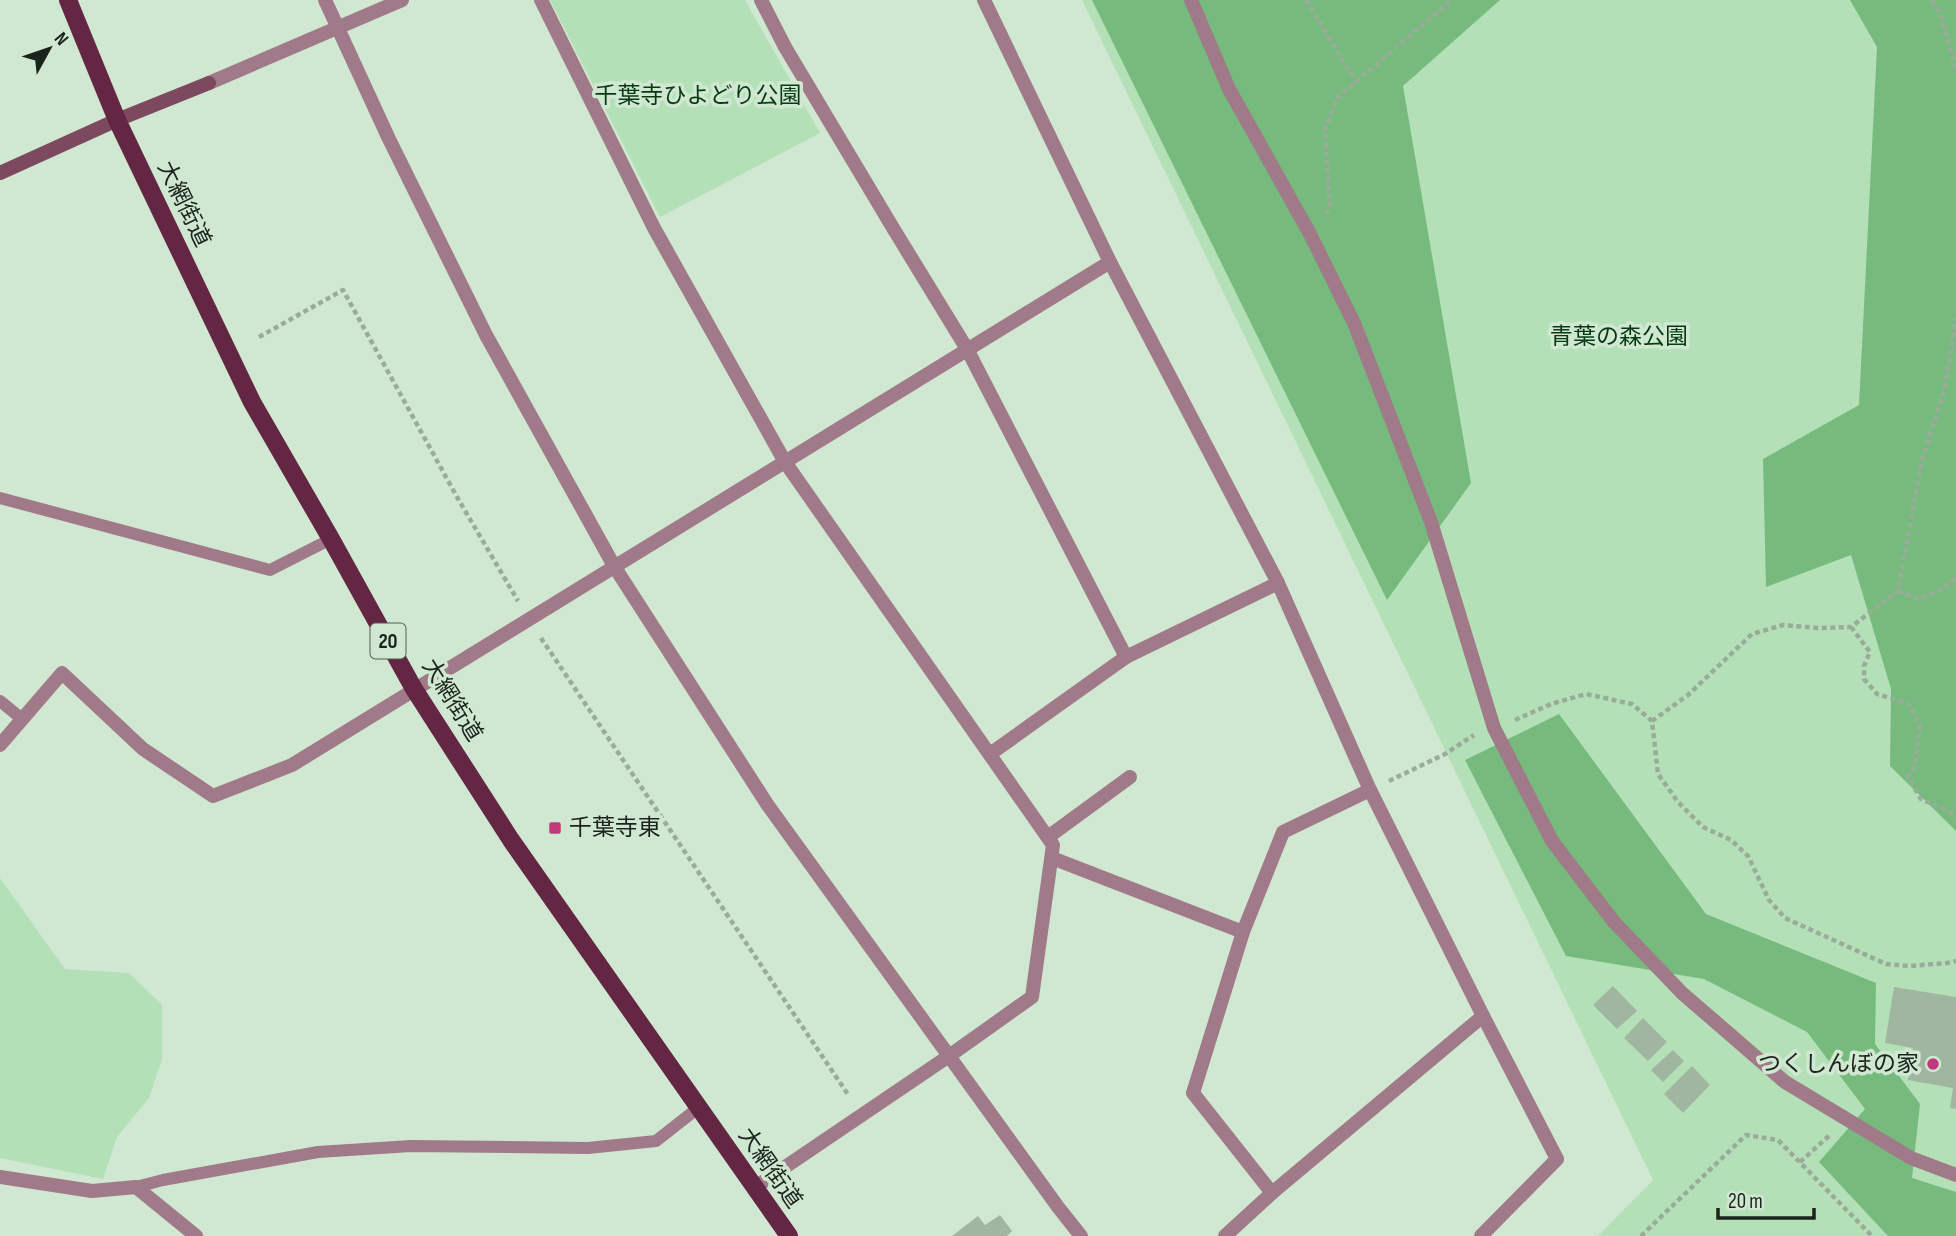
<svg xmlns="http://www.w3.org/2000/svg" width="1956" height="1236" viewBox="0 0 1956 1236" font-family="'Sofia Sans Condensed','Noto Sans JP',sans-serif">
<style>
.green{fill:#b4e0b7}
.forest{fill:#76bb7d}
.building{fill:#a0b6a1}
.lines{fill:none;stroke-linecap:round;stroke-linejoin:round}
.path{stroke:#99ac9a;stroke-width:4.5;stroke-dasharray:5 3.5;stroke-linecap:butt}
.lane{stroke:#a07a89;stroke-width:12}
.street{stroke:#a07a89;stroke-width:14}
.secondary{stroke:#7d495f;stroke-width:14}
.primary{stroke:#632643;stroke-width:18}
.poi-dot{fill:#bf397d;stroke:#d0e8d1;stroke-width:2.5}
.labels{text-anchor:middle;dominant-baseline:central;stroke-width:7;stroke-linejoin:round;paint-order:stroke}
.shield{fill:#d0e8d1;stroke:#515f52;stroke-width:2}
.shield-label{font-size:21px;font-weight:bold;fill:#1b241c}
.park-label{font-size:23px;fill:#063a12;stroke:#d0e8d1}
.street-label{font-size:23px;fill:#1b241c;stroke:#d0e8d1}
.poi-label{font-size:23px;fill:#1b241c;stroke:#d0e8d1;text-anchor:start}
</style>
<rect width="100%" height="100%" fill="#d0e8d1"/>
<g class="green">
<path d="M550,0h195l75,133 -160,84z"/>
<path d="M1082,0h874v1236h-358l55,-56z"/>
<path d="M0,878l65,91 64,4 33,32v55l-13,38 -32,39 -14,42 -103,-21z"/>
</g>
<g class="forest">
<path d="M1092,0h408l-97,86 68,397 -84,117z"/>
<path d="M1850,0h106v831l-66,-65 1,-77 -40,-134 -85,32 -3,-128 96,-54 18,-358z"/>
<path d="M1559,714l147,200 170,69 -1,61 45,60 -8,74 44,14v44h-68l-69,-74 46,-53 -58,-77 -103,-53 -138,-23 -101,-196z"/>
</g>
<g class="building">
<path d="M1613,986l24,25 -20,18 -24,-24z"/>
<path d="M1894,987l62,10v112l-6,-1 3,-20 -45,-8 5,-32 -28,-5z"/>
<path d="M1643,1018l24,24 -19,19 -24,-23z"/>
<path d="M1673,1050l11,11 -21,21 -12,-12z"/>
<path d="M1692,1066l18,19 -27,28 -19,-19z"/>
<path d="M1000,1215l12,16 -5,5h-55l26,-20 7,9z"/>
</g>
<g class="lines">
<g class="path">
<path d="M1306,0l50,82"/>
<path d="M1932,0l10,18 14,51"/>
<path d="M1326,214l4,-5 -5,-81 13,-31 114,-97"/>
<path d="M259,337l84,-47 114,207 61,104"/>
<path d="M1898,591l22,8 22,-10 14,-11"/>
<path d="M1851,627l19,25 -6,14v13l13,15 32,10 11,23 -5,38 -7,12 13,22 35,16"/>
<path d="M541,638l308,458"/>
<path d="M1515,720l36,-16 35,-10 46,10 20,17 6,53 20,28 25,25 28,13 17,16 21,44 16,18 101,46 24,2 37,-3 9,-2"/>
<path d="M1652,721l36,-26 64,-61 31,-9 35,3 33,-1 47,-36 24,-131 23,-73 11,-69"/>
<path d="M1389,781l56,-27 29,-19"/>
<path d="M1800,1162l31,-28"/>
<path d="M1641,1236l105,-101 32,5 94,96"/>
</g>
<g class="lane">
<path d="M0,498l270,72 61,-31"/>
<path d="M0,701l22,18"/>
<path d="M136,1187l27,-7 155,-28 93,-6 177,2 68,-7 42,-33"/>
</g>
<g class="street">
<path d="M325,0l64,139 97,196 128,231 153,238 291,403 23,29"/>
<path d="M541,0l113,228 131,234 268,383 -21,152 -83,59 -195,132"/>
<path d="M761,0l24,47 108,181 74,121 159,308"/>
<path d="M984,0l126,262 168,321 92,207 113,226 74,143 -76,77"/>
<path d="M1191,0l38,89 81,145 44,89 77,199 63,206 58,113 62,81 68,71 103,89 126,76 45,17"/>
<path d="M209,83l193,-83"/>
<path d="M0,745l62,-72 81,76 70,47 79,-31 818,-503"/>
<path d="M990,754l136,-97 152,-74"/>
<path d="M1048,837l82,-60"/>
<path d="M1052,858l191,74"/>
<path d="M0,1177l92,14 44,-4 60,49"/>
<path d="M1272,1193l-79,-100 50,-161 40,-100 87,-42"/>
<path d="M1225,1236l47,-43 211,-177"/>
</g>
<path class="secondary" d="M0,173l117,-53 92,-37"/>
<path class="primary" d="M68,0l49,120 135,282 79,137 83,150 97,151 278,396"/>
</g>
<g class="poi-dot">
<rect x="548" y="821" width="14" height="14" rx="3.5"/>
<circle cx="1933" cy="1064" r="7"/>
</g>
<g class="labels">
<rect class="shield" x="370.5" y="623.5" width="35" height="35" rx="5"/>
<g class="shield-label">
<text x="388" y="641">20</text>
</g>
<g class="park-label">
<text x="698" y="96">千葉寺ひよどり公園</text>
<text x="1619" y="337">青葉の森公園</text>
</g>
<g class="street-label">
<text transform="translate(184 204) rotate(64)">大網街道</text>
<text transform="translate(452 700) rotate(58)">大網街道</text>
<text transform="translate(770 1168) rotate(55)">大網街道</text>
</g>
<g class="poi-label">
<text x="569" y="828">千葉寺東</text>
<text x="1919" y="1064" text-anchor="end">つくしんぼの家</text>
</g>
</g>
<g transform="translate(49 49) rotate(50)" stroke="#d0e8d1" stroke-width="5" paint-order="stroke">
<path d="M0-5L12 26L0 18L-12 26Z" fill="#1b241c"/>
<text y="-10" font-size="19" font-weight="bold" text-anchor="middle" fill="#1b241c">N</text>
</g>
<path d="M1718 1208v10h96v-10" fill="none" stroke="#1b241c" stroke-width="3.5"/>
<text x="1728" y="1208" font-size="21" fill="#1b241c" stroke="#d0e8d1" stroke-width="5" paint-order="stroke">20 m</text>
</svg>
